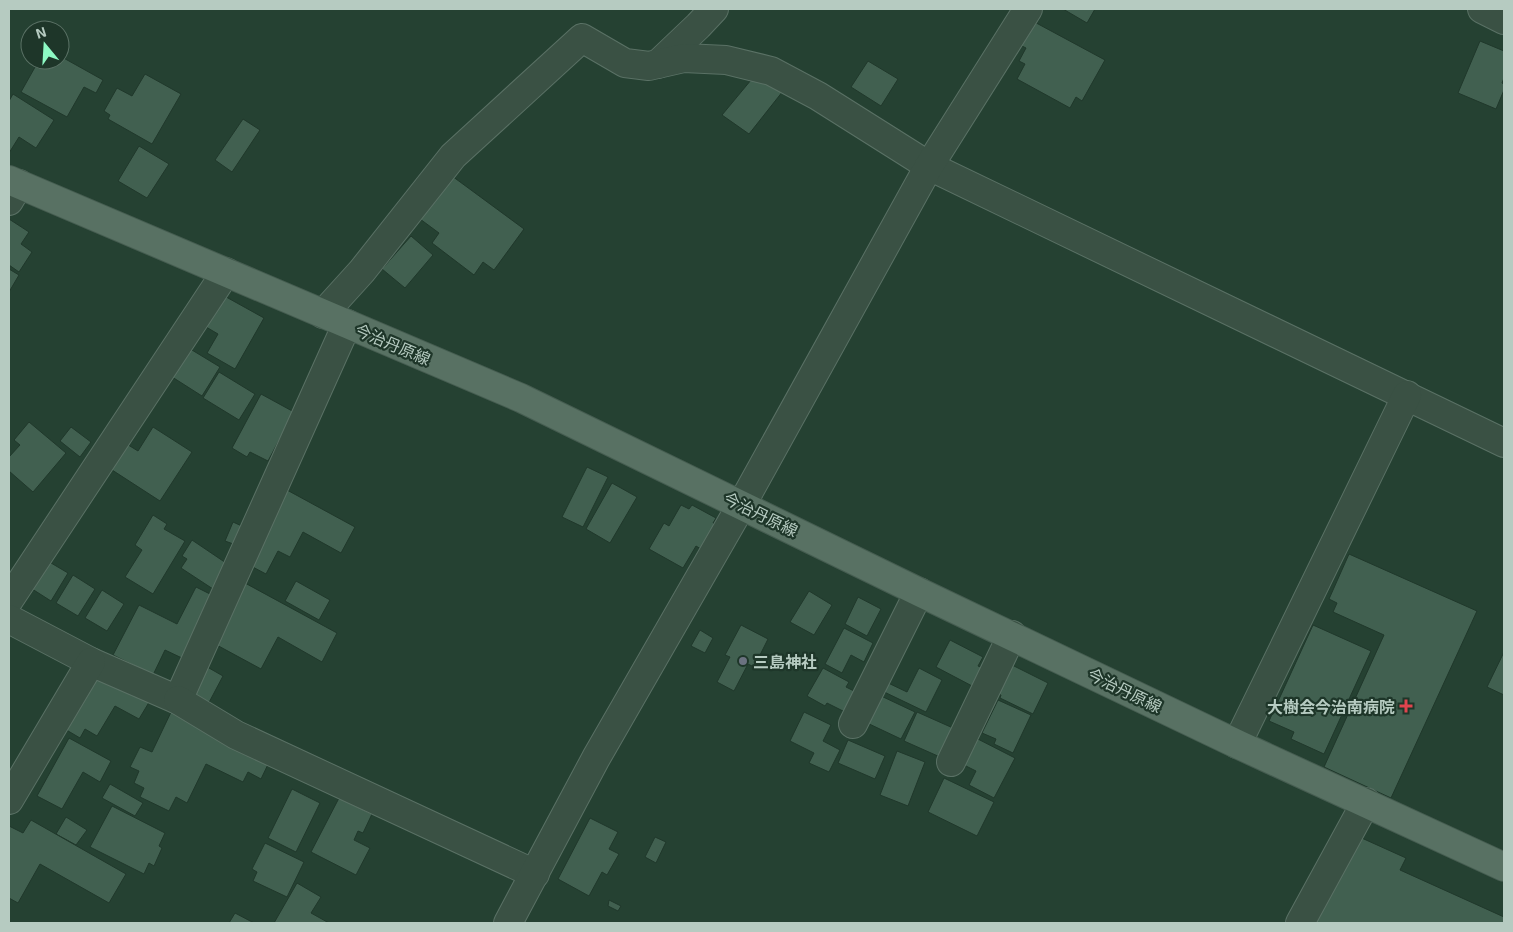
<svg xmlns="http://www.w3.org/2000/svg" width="1513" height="932" viewBox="0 0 1513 932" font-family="'Exo 2','Noto Sans JP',sans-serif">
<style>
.building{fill:#416050;stroke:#20382b}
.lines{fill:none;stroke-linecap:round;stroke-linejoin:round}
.minor-casing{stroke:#5a7165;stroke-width:30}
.major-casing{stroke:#465d51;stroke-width:30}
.minor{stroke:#3a5144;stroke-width:28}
.major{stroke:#587163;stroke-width:28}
.worship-dot{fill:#6b7280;stroke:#1e3629;stroke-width:2}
.health-dot{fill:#e0444e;stroke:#1e3629;stroke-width:2}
.labels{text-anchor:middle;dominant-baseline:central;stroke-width:4.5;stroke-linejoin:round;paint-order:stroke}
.street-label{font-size:16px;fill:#b6cbc1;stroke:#1e3629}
.poi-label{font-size:16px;font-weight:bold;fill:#b6cbc1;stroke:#1e3629;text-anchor:start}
</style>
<rect width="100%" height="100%" fill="#254132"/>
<g class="building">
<path d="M1063,9h32l-8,14z"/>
<path d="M1027,18l78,42 -23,41 -6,-4 -6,11 -53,-29 8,-15 -6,-3 7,-13 -12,-6z"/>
<path d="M1480,41l24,10v27l-2,5 2,1v6l-8,19 -38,-16z"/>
<path d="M60,56l43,24 -7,13 -12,-6 -17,30 -46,-25 18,-32h21z"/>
<path d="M868,61l30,18 -17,27 -30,-19z"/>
<path d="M145,74l36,20 -29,50 -44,-25 2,-4 -6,-4 13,-23 15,8z"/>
<path d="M756,74l31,12 -38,48 -27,-19z"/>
<path d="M13,94l41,26 -18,28 -17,-11 -10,16v-52z"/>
<path d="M243,119l17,11 -28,42 -17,-12z"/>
<path d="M139,146l30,18 -22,34 -29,-17z"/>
<path d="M452,176l72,53 -30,41 -11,-8 -9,13 -42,-32 7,-10 -19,-14z"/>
<path d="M9,219l20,13 -8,12 11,8 -13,20 -10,-7z"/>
<path d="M411,236l22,19 -28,33 -23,-19z"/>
<path d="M9,269l10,6 -10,17z"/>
<path d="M219,293l45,25 -29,51 -28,-16 11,-19 -17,-10z"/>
<path d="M187,347l33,20 -18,29 -33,-21z"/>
<path d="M219,372l36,22 -16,26 -36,-22z"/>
<path d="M261,394l33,18 -26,49 -18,-9 -3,5 -15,-9z"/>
<path d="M29,422l37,31 -33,39 -24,-21v-14l11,-12 -6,-5z"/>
<path d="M71,427l20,15 -11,15 -20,-16z"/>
<path d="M153,427l39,25 -32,49 -51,-33 16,-25 13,8z"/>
<path d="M587,467l21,10 -25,50 -21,-10z"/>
<path d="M612,483l25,14 -27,46 -24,-14z"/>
<path d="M287,490l68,37 -14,26 -38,-21 -13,25 -12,-6 -12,23 -19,-10z"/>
<path d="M681,505l8,4 3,-4 24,13 -3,5 7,4 -14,25 -10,-6 -13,22 -34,-19 15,-26 5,3z"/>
<path d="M153,515l14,9 -3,5 21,12 -32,53 -28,-17 17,-27 -7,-5z"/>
<path d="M233,522l11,5 -8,18 -11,-4z"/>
<path d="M192,540l37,25 -16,24 -32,-21 6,-9 -5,-3z"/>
<path d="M1349,554l128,57 -86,187 -67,-31 60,-132 -51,-23 4,-9 -8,-4z"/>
<path d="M46,560l22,13 -17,28 -22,-14z"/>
<path d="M73,575l22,14 -17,27 -22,-13z"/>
<path d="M296,581l34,19 -11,20 -34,-19z"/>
<path d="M245,583l92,50 -15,29 -44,-25 -17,32 -48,-26z"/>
<path d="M196,587l20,10 -32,62 -19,-9 -12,25 -40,-20 26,-50 38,19z"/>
<path d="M102,590l22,14 -17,27 -22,-13z"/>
<path d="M809,591l23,14 -18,30 -24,-13z"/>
<path d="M858,597l23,12 -14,27 -22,-12z"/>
<path d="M741,625l27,14 -14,28 -6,-3 -14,27 -17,-9 13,-25 -5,-2z"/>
<path d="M1313,625l58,26 -47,103 -33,-15 3,-7 -25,-11z"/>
<path d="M844,628l29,15 -9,19 -13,-7 -9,18 -17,-9z"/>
<path d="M700,630l13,8 -8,15 -14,-7z"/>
<path d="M950,640l33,17 -5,9 5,2 -9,19 -38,-20z"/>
<path d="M1504,652v43l-17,-8z"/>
<path d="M202,664l21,12 -18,34 -22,-11z"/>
<path d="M1012,665l36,18 -15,31 -33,-16 1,-3 -3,-1z"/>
<path d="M93,666l58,33 -12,20 -24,-13 -18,30 -12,-7 -5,9 -22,-13z"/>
<path d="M823,668l26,14 -3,5 12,6 -11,20 -20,-10 -2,3 -18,-10z"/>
<path d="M919,668l23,12 -16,32 -46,-22 4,-9 23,11z"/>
<path d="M879,695l36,17 -14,27 -36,-17z"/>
<path d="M998,700l33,15 -18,38 -19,-9 2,-5 -14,-6z"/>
<path d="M173,708l99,48 -11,23 -13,-7 -5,10 -37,-18 -19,39 -11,-6 -7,14 -29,-14 4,-9 -10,-5 5,-12 -9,-4 10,-20 12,5z"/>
<path d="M804,712l27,13 -8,16 17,9 -11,22 -20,-9 5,-10 -24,-12z"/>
<path d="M917,712l36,16 -13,29 -36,-16z"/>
<path d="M972,736l43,22 -21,40 -25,-13 7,-14 -18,-9z"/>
<path d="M69,738l42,23 -11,21 -17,-10 -21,37 -25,-13z"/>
<path d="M848,740l37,16 -10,23 -37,-16z"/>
<path d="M897,751l28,11 -17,44 -28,-11z"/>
<path d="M944,778l50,24 -17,34 -49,-24z"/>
<path d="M110,784l33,19 -8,13 -33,-18z"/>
<path d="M292,789l28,14 -24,49 -28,-14z"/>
<path d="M339,798l33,16 -9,19 -5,-2 -4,9 16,8 -14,27 -45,-23z"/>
<path d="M112,806l53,27 -6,13 3,2 -8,18 -5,-3 -5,11 -54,-27z"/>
<path d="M66,817l21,13 -11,15 -20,-11z"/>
<path d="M590,818l28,14 -9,17 10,5 -12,21 -5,-3 -13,24 -31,-17z"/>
<path d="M31,820l95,54 -17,29 -69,-39 -22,39 -9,-5v-72l14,7z"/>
<path d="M1355,835l51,23 -6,12 104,47v6h-189z"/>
<path d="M655,837l11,5 -10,21 -11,-6z"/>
<path d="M265,843l39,19 -17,35 -34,-16 4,-9 -5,-3z"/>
<path d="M297,883l24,14 -10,16 18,10h-55z"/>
<path d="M609,900l12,6 -3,5 -10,-5z"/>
<path d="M235,913l19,10h-25z"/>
</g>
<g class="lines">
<defs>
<g id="minor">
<path d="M1482,9l22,11"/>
<path d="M658,64l40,-38 16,-17"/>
<path d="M9,201l10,-17"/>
<path d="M323,314l39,-43 91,-115 129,-118 43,25 24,3 35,-8 42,2 45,11 47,25 111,70 575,277"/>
<path d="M9,600l217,-328"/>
<path d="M9,619l82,43 87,38 169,-376"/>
<path d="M178,700l58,35 299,139"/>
<path d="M853,724l66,-132"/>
<path d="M1237,744l170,-349"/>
<path d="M951,762l61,-127"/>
<path d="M9,800l82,-138"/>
<path d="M508,923l88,-165 146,-254 187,-338 99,-157"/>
<path d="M1300,923l66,-121"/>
</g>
<path id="major" d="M9,180l512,218 398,194 318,152 267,123"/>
</defs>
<use href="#minor" class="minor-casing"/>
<use href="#major" class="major-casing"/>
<use href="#minor" class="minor"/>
<use href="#major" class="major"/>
</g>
<circle class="worship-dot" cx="743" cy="661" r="5"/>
<path class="health-dot" d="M1403.5 698.5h5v5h5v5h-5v5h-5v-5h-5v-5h5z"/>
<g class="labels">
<g class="street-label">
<text transform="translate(393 344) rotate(23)">今治丹原線</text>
<text transform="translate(761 514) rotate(26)">今治丹原線</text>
<text transform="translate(1125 690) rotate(26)">今治丹原線</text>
</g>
<g class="poi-label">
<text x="753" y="661">三島神社</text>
<text x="1395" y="706" text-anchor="end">大樹会今治南病院</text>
</g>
</g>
<rect width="1513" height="932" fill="none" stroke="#b6cbc1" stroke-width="20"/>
<g transform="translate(45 45) rotate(342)"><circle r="24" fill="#1e3629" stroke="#5b7266"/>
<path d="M0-4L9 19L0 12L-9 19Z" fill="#8df9c3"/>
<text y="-8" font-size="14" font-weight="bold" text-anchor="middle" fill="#b6cbc1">N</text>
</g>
</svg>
